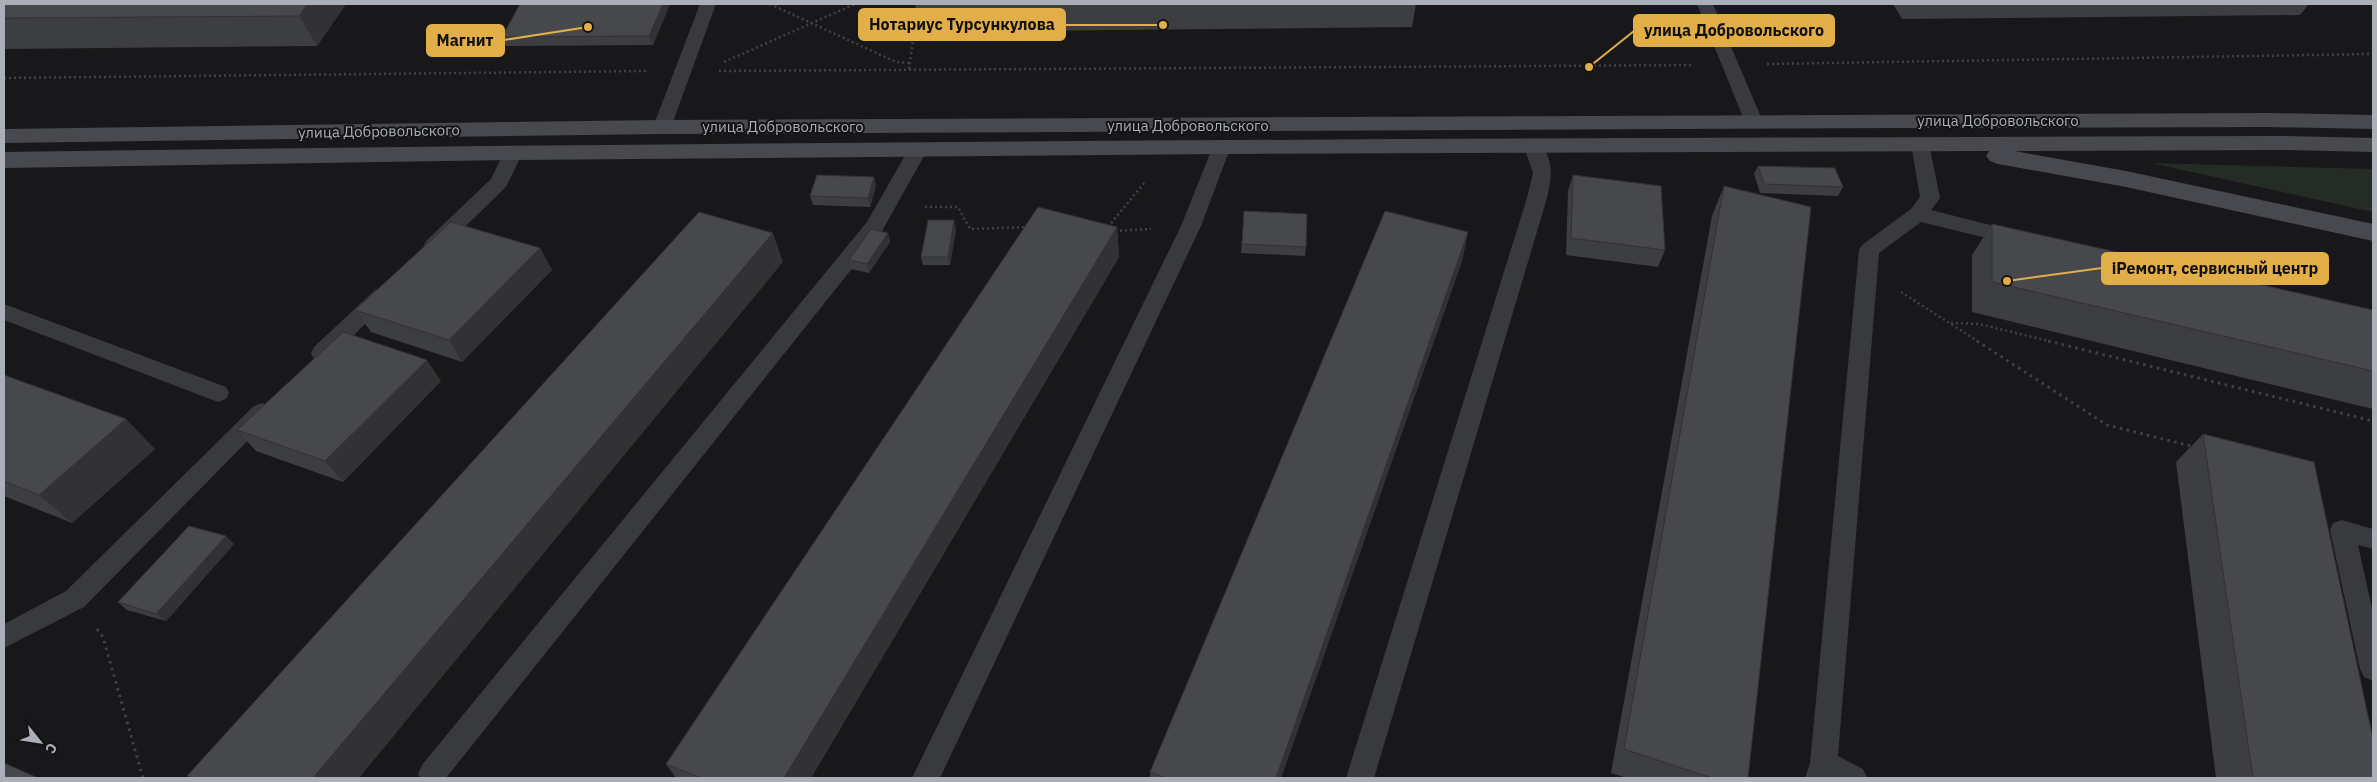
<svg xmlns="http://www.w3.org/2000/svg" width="2377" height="782" viewBox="0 0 2377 782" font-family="'IBM Plex Sans',sans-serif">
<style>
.green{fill:#242c25}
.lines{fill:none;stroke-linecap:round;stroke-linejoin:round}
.path-far1{stroke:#3f4145;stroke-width:2.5;stroke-dasharray:2 3;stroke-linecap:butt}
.path{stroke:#3f4145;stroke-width:3;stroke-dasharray:2.5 4.5;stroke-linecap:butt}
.lane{fill:#393a3e;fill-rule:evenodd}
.secondary{fill:#47494e;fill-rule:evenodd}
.wall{fill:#3d3e41}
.shaded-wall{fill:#323235}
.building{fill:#47484c;stroke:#323235}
.labels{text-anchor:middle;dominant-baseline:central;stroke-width:4;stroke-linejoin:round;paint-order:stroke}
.street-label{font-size:15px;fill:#abafb8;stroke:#131315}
.leader{fill:none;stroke:#e2ae48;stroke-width:2}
.callout-dot{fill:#e2ae48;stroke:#131315;stroke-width:2}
.callout{fill:#e2ae48;stroke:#e2ae48;stroke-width:2}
.callout-label{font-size:16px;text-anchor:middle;font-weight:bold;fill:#111}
</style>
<rect width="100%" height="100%" fill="#18181a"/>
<path class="green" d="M2151,163l222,6v43z"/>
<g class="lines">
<g class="path-far1">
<path d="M770,4l126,58 14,1"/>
<path d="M724,62l131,-58"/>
<path d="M1767,64l606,-10"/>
<path d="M909,69l9,-65"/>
<path d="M719,71l974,-6"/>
<path d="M4,78l642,-7"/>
<path d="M925,207h33l12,22 58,-2"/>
<path d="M1108,227l37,-45"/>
<path d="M1115,231l36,-2"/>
<path d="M1901,292l78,50"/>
<path d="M1951,323l28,1 74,18"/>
</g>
<g class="path">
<path d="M1977,341l130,84 88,22"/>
<path d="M2048,341l325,80"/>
<path d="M97,629l6,8 40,141"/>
</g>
<g class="lane">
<path d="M700,4h16l-45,123 -2,4 -7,2 -7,-2 -2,-4z"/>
<path d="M1697,4h16l50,118 -2,4 -7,2 -7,-2 -2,-4z"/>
<path d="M1920,138l7,2 2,4 11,54 -9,12 91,23 3,5 -3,5 -7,2 -94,-23 -42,31 -41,503 25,13 4,9h-62l5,-15 49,-513 3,-5 49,-36 9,-12 -9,-53 2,-4z"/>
<path d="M1222,140l7,2 2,4 -30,80 -261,552h-28l269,-552 32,-80 2,-4z"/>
<path d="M1534,141l7,2c13,21 11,32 6,55l-173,580h-28l181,-580 6,-25 -9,-26 3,-4z"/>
<path d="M918,143l7,2 3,4 -46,82 -436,547h-26l-2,-4 4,-9 445,-543 44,-77z"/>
<path d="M513,146l7,2 3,4 -17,35 -65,63 -7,2 -7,-2 -3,-5 3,-5 64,-61 15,-31z"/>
<path d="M382,287l7,3 4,5 -4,5 -59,59 -8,2 -8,-2 -3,-6 3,-6 61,-57z"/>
<path d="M4,304l222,83 3,6 -3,6 -8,3 -8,-3 -206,-79z"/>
<path d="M262,403l8,3 3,6 -3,6 -186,189 -80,41v-24l62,-33 188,-185z"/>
<path d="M2342,520l31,9v20l-15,-4 15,68v68l-9,-4 -4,-8 -30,-139 3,-7z"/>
</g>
<g class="secondary">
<path d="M2268,113l105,2v14l-105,-2 -362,1 -1244,6 -658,9v-14l658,-9z"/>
<path d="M2286,136l87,2v14l-87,-2 -272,1 112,20 247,53v17l-247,-54 -128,-23 -8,-3 -4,-5 3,-5 -767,3 -709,6 -509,8v-16c761,-11 1521,-14 2282,-16z"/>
</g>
</g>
<g class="wall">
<path d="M4,4h342l-29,42 -313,3z"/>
<path d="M520,4h150l-17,41 -147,1 -4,-9z"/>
<path d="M915,4h501l-4,23 -492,5z"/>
<path d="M1893,4h416l-9,11 -398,4z"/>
<path d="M1758,166l85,21 -5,9 -78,-3 -6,-19z"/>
<path d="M1573,175l92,75 -7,17 -92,-12 2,-64z"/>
<path d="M876,186l-6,21 -57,-2 -3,-9z"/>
<path d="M1724,186l24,592h-121l-16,-5 101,-557z"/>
<path d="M1244,211l62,36 -1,9 -64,-3z"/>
<path d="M1992,224l381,86v99l-401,-97v-57z"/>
<path d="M1117,227l2,30 -308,521h-135l-10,-14z"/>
<path d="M956,229l-6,36h-27l-2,-8z"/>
<path d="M1468,232l-6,29 -181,517h-131v-6z"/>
<path d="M888,233l2,9 -21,31 -18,-4 -2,-9z"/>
<path d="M540,248l12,22 -90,92 -91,-30 -16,-22z"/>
<path d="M4,375l151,74 -83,74 -68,-27z"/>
<path d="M441,381l-98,101 -87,-31 -19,-21z"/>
<path d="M2203,434l170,344h-157l-40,-316z"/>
<path d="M234,544l-68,77 -39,-11 -9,-8z"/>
</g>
<g class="shaded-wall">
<path d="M307,4h39l-29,42 -18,-30z"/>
<path d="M663,4h7l-17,41 -4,-9z"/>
<path d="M874,177l2,9 -6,21 -2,-9z"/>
<path d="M954,220l2,9 -6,36 -2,-8z"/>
<path d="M1117,227l2,30 -308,521h-27z"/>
<path d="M1468,232l-6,29 -181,517h-5z"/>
<path d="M773,233l10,29 -424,516h-46z"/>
<path d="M888,233l2,9 -21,31 -2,-9z"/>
<path d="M540,248l12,22 -90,92 -13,-22z"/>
<path d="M427,360l14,21 -98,101 -18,-21z"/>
<path d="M126,419l29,30 -83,74 -33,-28z"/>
<path d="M226,536l8,8 -68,77 -10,-7z"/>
</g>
<g class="building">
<path d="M4,4h303l-8,12 -295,2z"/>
<path d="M520,4h143l-14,32 -147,1z"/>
<path d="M1758,166l77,2 8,19 -79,-3z"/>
<path d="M817,175l57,2 -6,21 -58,-2z"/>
<path d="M1573,175l88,11 4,64 -94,-12z"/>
<path d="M1724,186l87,21 -63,571h-36l-88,-29z"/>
<path d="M1038,207l79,20 -333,551h-83l-35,-14z"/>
<path d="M1244,211l63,3 -1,33 -64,-3z"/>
<path d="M1385,211l83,21 -192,546h-110l-16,-6z"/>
<path d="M699,212l74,21 -460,545h-120l-6,-2z"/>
<path d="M928,220h26l-6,37h-27z"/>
<path d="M451,222l89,26 -91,92 -94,-30z"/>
<path d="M1992,224l381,86v61l-381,-89z"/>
<path d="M871,229l17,4 -21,31 -18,-4z"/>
<path d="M343,332l84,28 -102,101 -88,-31z"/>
<path d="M4,375l122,44 -87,76 -35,-14z"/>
<path d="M2203,434l111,28 59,277v39h-120z"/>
<path d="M189,526l37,10 -70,78 -38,-12z"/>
<path d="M4,763l34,15h-34z"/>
</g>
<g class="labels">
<g class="street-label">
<text x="1998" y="120">улица Добровольского</text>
<text x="1188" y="125">улица Добровольского</text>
<text x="783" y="126">улица Добровольского</text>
<text transform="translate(379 131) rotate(-1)">улица Добровольского</text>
</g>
</g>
<path class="leader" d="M1163 25L1065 25M1589 67L1634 31M588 27L504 40M2007 281L2102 268"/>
<g class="callout-dot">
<circle cx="1163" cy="25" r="5"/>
<circle cx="1589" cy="67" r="5"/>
<circle cx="588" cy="27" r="5"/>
<circle cx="2007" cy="281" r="5"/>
</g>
<g class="callout">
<rect x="859" y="9" width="206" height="31" rx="5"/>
<rect x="1634" y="15" width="200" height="31" rx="5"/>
<rect x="427" y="25" width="77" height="31" rx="5"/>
<rect x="2102" y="253" width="226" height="31" rx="5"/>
</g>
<g class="callout-label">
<text x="962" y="30">Нотариус Турсункулова</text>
<text x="1734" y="36">улица Добровольского</text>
<text x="465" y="46">Магнит</text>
<text x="2215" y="274">iРемонт, сервисный центр</text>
</g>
<rect width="2377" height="782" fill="none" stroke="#abafb8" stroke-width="10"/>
<g transform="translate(40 742) rotate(120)" stroke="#131315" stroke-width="4" paint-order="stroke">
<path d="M0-4L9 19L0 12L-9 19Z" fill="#abafb8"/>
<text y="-8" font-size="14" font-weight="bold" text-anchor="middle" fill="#abafb8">С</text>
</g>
</svg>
